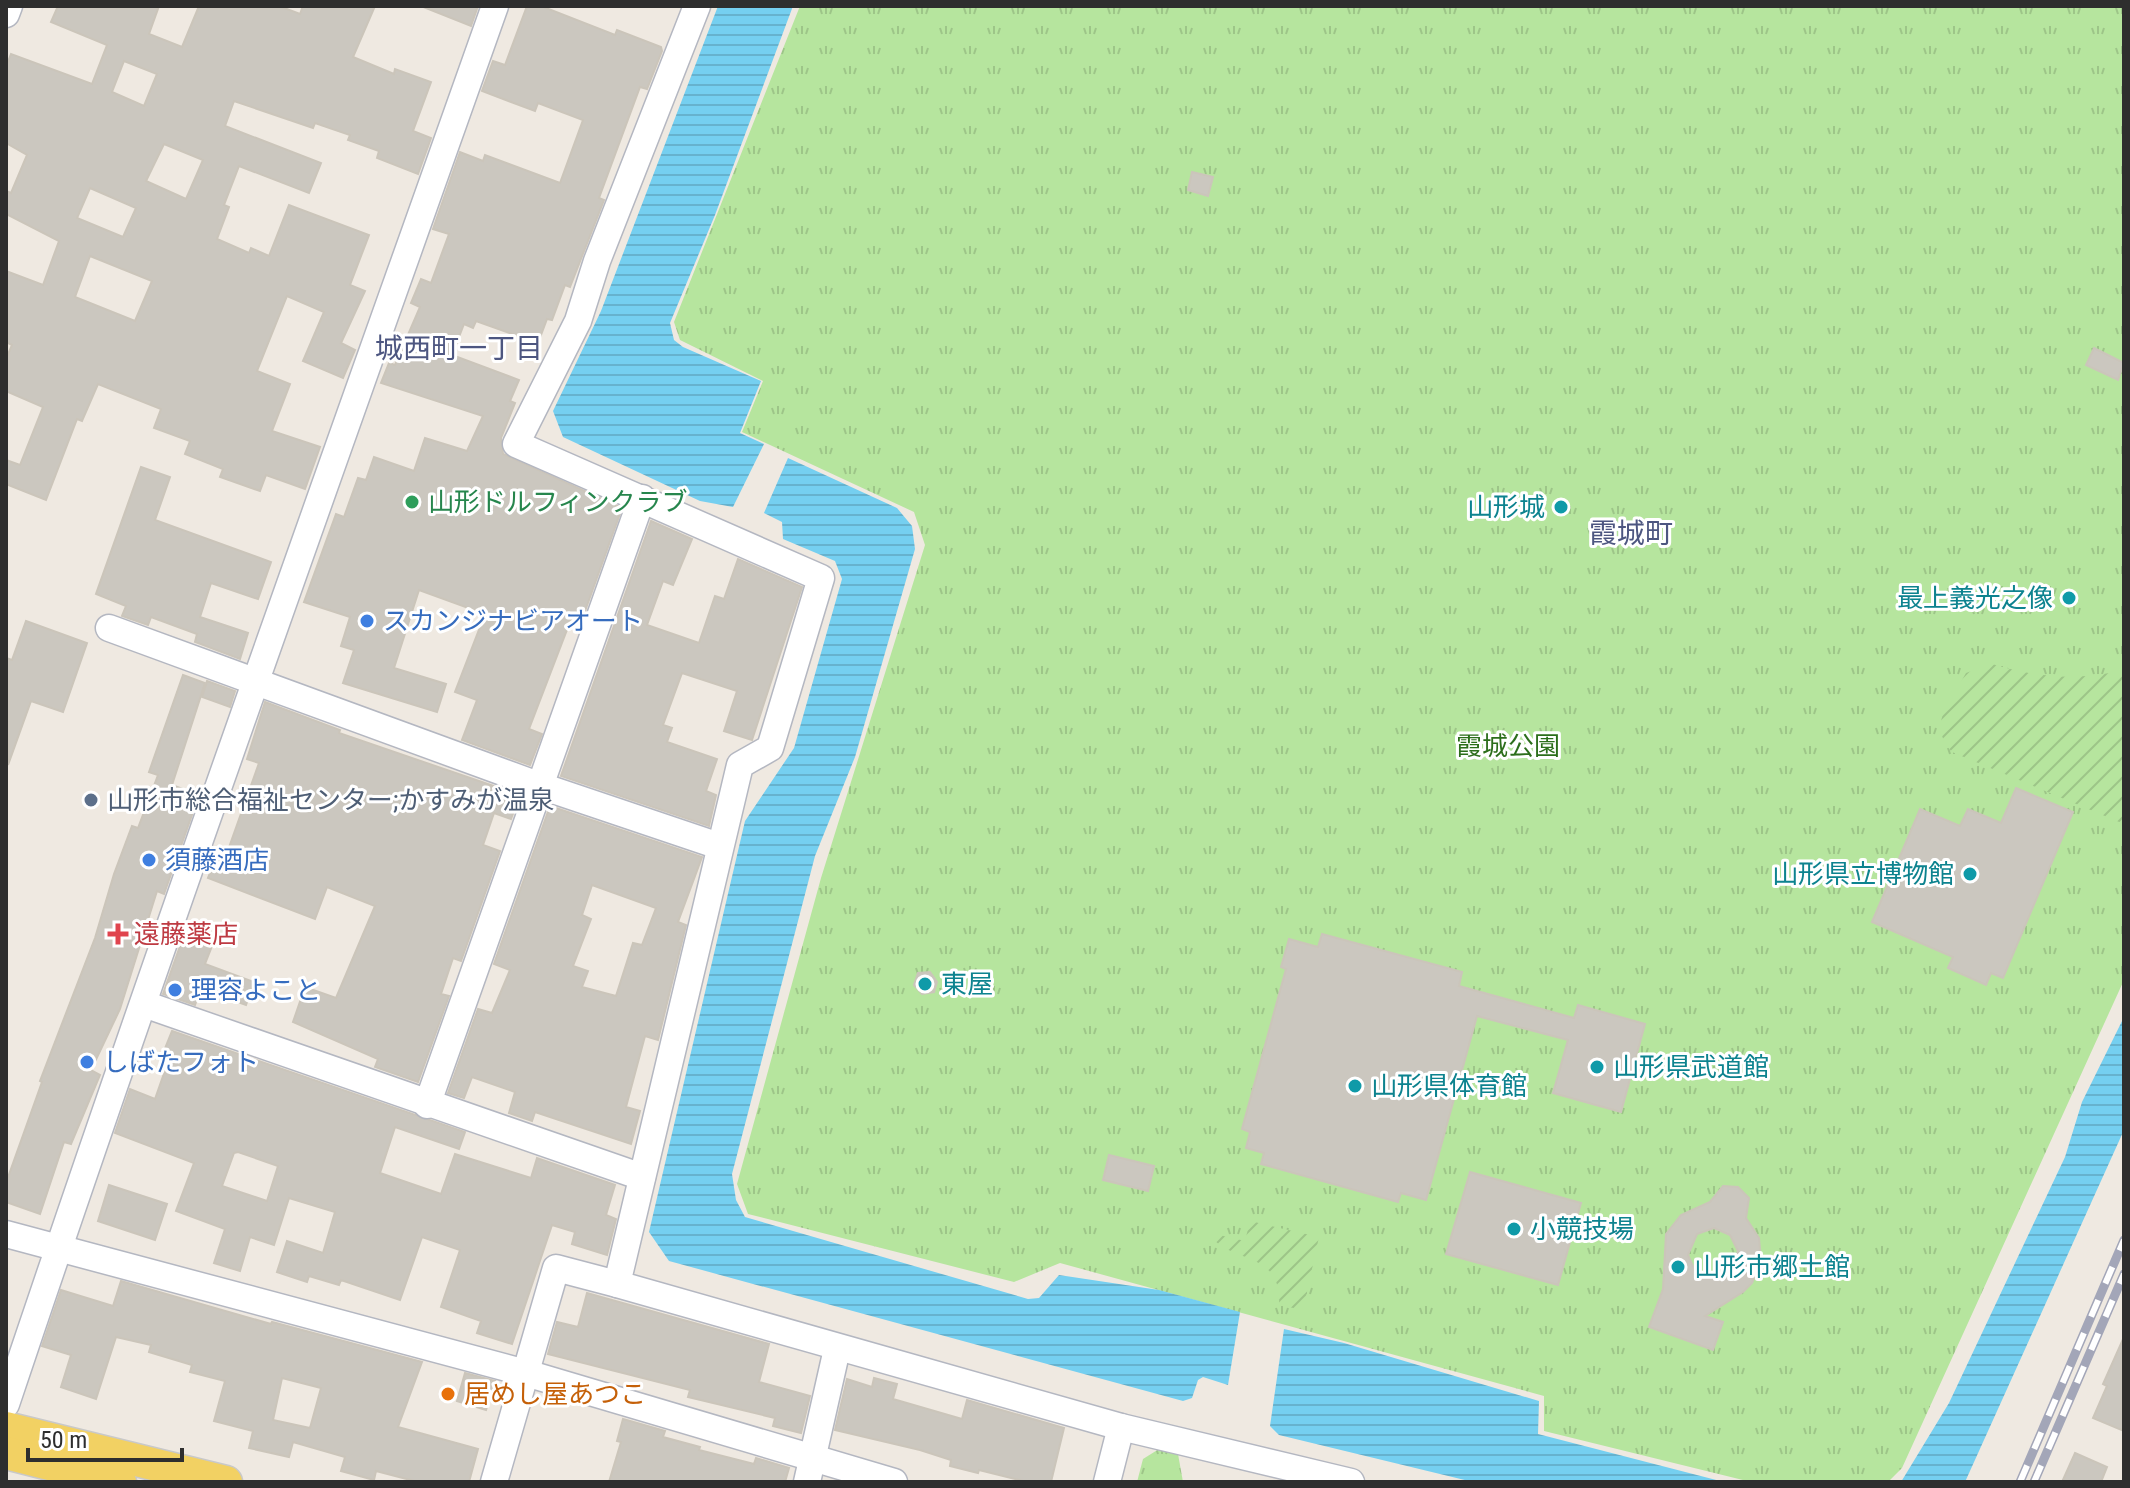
<svg xmlns="http://www.w3.org/2000/svg" width="2130" height="1488" viewBox="0 0 2130 1488" font-family="'Roboto Condensed','Noto Sans JP',sans-serif">
<style>
.park{fill:url(#park-tufts)}
.garden{fill:url(#garden-furrows)}
.water{fill:url(#water-rules)}
.building{fill:#cbc7bf;stroke:#cbc5ba;stroke-width:2;fill-rule:evenodd}
.lines{fill:none;stroke-linecap:round;stroke-linejoin:round}
.minor-casing{stroke:#b4b7c1;stroke-width:29}
.major-casing{stroke:#c9c9c9;stroke-width:35}
.minor{stroke:#fff;stroke-width:26}
.major{stroke:#f2d163;stroke-width:32}
.rail-casing{stroke:#a3a6b8;stroke-width:9}
.rail{stroke:#fff;stroke-width:6;stroke-dasharray:18;stroke-linecap:butt}
.leisure-dot{fill:#2e9e5b;stroke:#fff;stroke-width:3}
.culture-dot{fill:#0f9aa8;stroke:#fff;stroke-width:3}
.shop-dot{fill:#3f7fe0;stroke:#fff;stroke-width:3}
.service-dot{fill:#5c6f8a;stroke:#fff;stroke-width:3}
.health-dot{fill:#e0444e;stroke:#fff;stroke-width:3}
.food-dot{fill:#e8710a;stroke:#fff;stroke-width:3}
.labels{text-anchor:middle;dominant-baseline:central;stroke-width:6;stroke-linejoin:round;paint-order:stroke}
.leisure-label{font-size:26px;fill:#27864d;stroke:#fff;text-anchor:start}
.culture-label{font-size:26px;fill:#0d838f;stroke:#fff;text-anchor:start}
.shop-label{font-size:26px;fill:#366cbe;stroke:#fff;text-anchor:start}
.park-label{font-size:26px;fill:#2c6e1b;stroke:#fff}
.service-label{font-size:26px;fill:#4e5e75;stroke:#fff;text-anchor:start}
.health-label{font-size:26px;fill:#be3a42;stroke:#fff;text-anchor:start}
.food-label{font-size:26px;fill:#c56008;stroke:#fff;text-anchor:start}
.neighbourhood-label{font-size:28px;fill:#4d5680;stroke:#fff}
</style>
<defs>
<pattern id="park-tufts" width="24" height="20" patternUnits="userSpaceOnUse" patternTransform="scale(2)"><rect width="24" height="20" fill="#b6e59e"/><path d="M3 7l-1-3M5 7V3M7 7l1-3M15 17l-1-3M17 17v-4M19 17l1-3" fill="none" stroke="#9dc588"/></pattern>
<pattern id="garden-furrows" width="10" height="10" patternUnits="userSpaceOnUse" patternTransform="scale(2)"><rect width="10" height="10" fill="#b6e59e"/><path d="M-1 1l2-2M0 10L10 0M9 11l2-2" fill="none" stroke="#9dc588"/></pattern>
<pattern id="water-rules" width="6" height="5" patternUnits="userSpaceOnUse" patternTransform="scale(2)"><rect width="6" height="5" fill="#75cff0"/><path d="M0 2.5h6" fill="none" stroke="#66b2ce"/></pattern>
</defs>
<rect width="100%" height="100%" fill="#efe9e1"/>
<g class="park">
<path d="M800,6h1324v974l-222,488 -14,14h-137l-207,-51v-35l-484,-133 -46,19 -266,-68 -11,-30 84,-306 104,-333 -11,-33 -172,-80 21,-51 -83,-41 -6,-18z"/>
<path d="M1159,1449l19,5 5,28h-46l6,-23z"/>
</g>
<g class="garden">
<path d="M1992,664c46,14 85,17 132,6v154l-172,-72c-26,-28 -1,-51 14,-79z"/>
<path d="M1250,1221l69,16 -16,73 -24,-5c3,-52 -42,-42 -65,-65l1,-6 30,7z"/>
</g>
<g class="water">
<path d="M718,6h75l-78,209 -45,108 4,17 9,7 78,34 -21,52 24,11 -31,63 -33,-6 -137,-64 -10,-26 48,-100z"/>
<path d="M788,458l109,50 15,18 3,23 -60,208 -40,99 -83,318 4,26 9,17 283,82 11,-1 20,-23 100,15 81,22 -12,73 -25,-8 -5,3 -6,18 -9,3 -514,-140 -20,-29 96,-411 49,-73 48,-169 -7,-18 -52,-22 -1,-17 -18,-9z"/>
<path d="M2124,1017v113l-159,352h-64l48,-79 116,-246 17,-55z"/>
<path d="M1284,1329l60,14 195,58 -1,33 186,48h-251l-194,-47 -9,-9z"/>
</g>
<g class="building">
<path d="M58,6h101l-10,28 33,13 17,-41h80l21,8 3,-8h72l-22,51 41,17 1,-5 36,13 -18,49 18,7 -13,36 -41,-16 2,-7 -31,-11 2,-5 -35,-12 -2,5 -79,-27 -9,25 96,37 -12,30 -70,-27 -15,39 5,2 -12,32 32,14 2,-5 18,8 20,-51 80,30 -19,50 15,6 -24,52 14,7 -12,28 -40,-17 21,-49 -37,-16 -30,75 33,13 -18,47 48,16 -15,42 -39,-14 -6,16 -40,-14 3,-8 -38,-15 5,-13 -36,-13 7,-19 -63,-25 -16,37 -5,-2 -31,81 -40,-16v-24l14,5 23,-58 -37,-16v-32l6,-14 -6,-3v-71l37,14 16,-44 -53,-27v-23l5,2 16,-38 -21,-12v-76l5,-13 81,30 15,-39 -56,-23zM124,61l33,13 -13,32 -32,-14zM164,144l39,16 -17,39 -40,-18zM90,188l46,20 -13,29 -46,-19zM90,256l62,25 -17,40 -60,-24z"/>
<path d="M421,6h57l-7,20z"/>
<path d="M527,6h14l74,29 2,-5 44,17 1,4 -15,38 -7,-2 -41,111 5,2 -34,87 -5,-2 -13,35 -5,-1 -9,24 -62,-22 -3,7 -9,-4 -12,31 67,25 -9,21 5,2 -14,35 2,16 119,54 -42,117 -10,-3 -41,107 13,5 -12,31 -68,-25 15,-40 -22,-8 30,-78 -66,-24 -25,78 52,16 -9,28 -94,-29 11,-33 -13,-4 9,-29 -46,-15 32,-88 8,3 14,-39 8,2 8,-23 40,14 11,-33 42,13 16,-35 -102,-33 8,-20 6,2 25,-58 -9,-4 10,-24 10,4 18,-49 -16,-5 27,-77 23,9 2,-6 75,28 23,-63 -45,-17 -3,8 -53,-20 11,-30 12,4z"/>
<path d="M1192,172l21,5 -5,19 -20,-6z"/>
<path d="M2094,348l30,15 -6,17 -32,-15z"/>
<path d="M141,467l29,10 -15,43 116,42 -13,37 -47,-16 -11,34 48,16 -8,26 -45,-17 2,-8 -46,-17 -3,8 -26,-9 4,-10 -30,-12z"/>
<path d="M651,521l41,18 -19,46 -10,-4 -16,44 52,18 16,-47 9,3 14,-40 64,28 -50,153 -28,-9 13,-40 -55,-18 -19,52 9,3 -5,14 50,17 -11,32 10,4 -7,31 -148,-50z"/>
<path d="M26,621l61,22 -24,69 -32,-11 -23,64 -2,-107 6,2z"/>
<path d="M183,675l22,8 -33,102 27,10 -35,99 -7,-3 -37,118 -29,61 9,5 -29,69 -7,-2 -24,72 -34,-12v-19l36,-101 -2,-1 55,-143 19,-64 18,-48 6,2 20,-53 -9,-3z"/>
<path d="M207,681l28,10 -5,16 -28,-10z"/>
<path d="M265,702l75,28 -1,3 181,62 -9,24 -17,-6 -11,32 17,6 -39,110 -8,-3 -12,36 8,2 -31,86 -43,-15 3,-8 -85,-37 12,-35 31,11 39,-92 -48,-19 -12,32 -107,-41 11,-28 8,3 32,-90 -12,-4z"/>
<path d="M2016,788l57,24 -70,166 -12,-5 -5,12 -38,-17 5,-11 -81,-35 48,-113 40,17 8,-17 33,14z"/>
<path d="M550,806l152,51 -24,65 8,3 -28,115 -13,-4 -19,71 14,4 -9,33 -96,-32 -3,9 -23,-8 6,-21 -43,-15 -8,21 -16,-5 30,-84 14,4 18,-43 -16,-6zM592,885l64,23 -14,37 -9,-2 -17,53 -34,-9 6,-16 -15,-5 18,-47 -9,-4z"/>
<path d="M1322,934l140,38 -3,14 115,32 4,-13 67,19 -24,88 -68,-19 15,-53 -91,-24 -51,184 -25,-7 -3,9 -137,-38 3,-11 -18,-5 4,-16 -8,-3 44,-160 -5,-2 8,-28 29,8z"/>
<path d="M184,935l28,11 -7,18 49,18 -8,23 -45,-16 -6,16 -32,-11z"/>
<path d="M930,972l7,10 -3,10 -12,2 -8,-9 4,-12z"/>
<path d="M172,1031l293,101 -6,17 -64,-22 -15,46 61,21 14,-40 76,24 6,-20 78,27 -9,30 10,4 -9,36 -35,-11 3,-12 -23,-7 -40,119 -35,-11 4,-12 -40,-14 19,-57 -38,-13 -22,63 -59,-20 -2,5 -30,-9 -2,6 -30,-10 10,-31 36,12 12,-41 -46,-14 -15,47 -24,-8 -10,34 -26,-8 11,-34 -49,-18 18,-48 -79,-30 15,-44 25,10 14,-40 -7,-3zM238,1152l40,14 -11,35 -45,-15 12,-33z"/>
<path d="M1109,1155l45,11 -6,25 -45,-11z"/>
<path d="M1470,1172l111,31 -23,82 -112,-31z"/>
<path d="M109,1185l58,19 -12,36 -57,-19z"/>
<path d="M1723,1186l15,1 11,11 -3,20 13,20 2,23 -9,22 -9,9 -38,24 18,6 -10,28 -64,-23 14,-38 3,-55 15,-19 29,-13zM1714,1228l16,7 8,16 -9,22 -17,5 -17,-7 -7,-16 9,-21z"/>
<path d="M121,1281l150,43 1,-2 150,40 -24,65 80,22 -9,33h-51l-42,-11 -2,9 -33,-9 4,-14 -52,-15 -4,15 -40,-9 4,-17 -39,-10 11,-40 -35,-9 2,-7 -43,-13 2,-7 -35,-8 -20,62 -35,-12 10,-32 -29,-9 19,-56 52,16zM282,1378l39,10 -11,40 -37,-8z"/>
<path d="M587,1293l182,51 -10,38 51,14 -9,37 -28,-7 2,-8 -87,-21 2,-7 -142,-36 9,-32 21,5z"/>
<path d="M2124,1337v94l-31,-13 14,-32 -4,-2z"/>
<path d="M465,1373l30,8 -9,29 -29,-9z"/>
<path d="M874,1378l23,6 -4,15 69,20 5,-19 97,28 -13,54h-24l-48,-12 -1,3 -28,-7 1,-6 -31,-10 -85,-20 12,-51 25,8z"/>
<path d="M623,1419l42,12 -2,6 37,10 -1,3 55,14 2,-6 33,10 -4,14h-176l12,-40 -4,-1z"/>
<path d="M2075,1453l32,14 -6,15h-39z"/>
</g>
<g class="lines">
<defs>
<g id="minor">
<path d="M697,6l-100,255 -19,60 -62,123 305,134 -51,170 -30,17 -123,519 504,143 230,55"/>
<path d="M6,14l3,-8"/>
<path d="M109,628l429,157 181,61"/>
<path d="M144,1004l498,173"/>
<path d="M427,1105l215,-607"/>
<path d="M6,1234l520,139 368,109"/>
<path d="M6,1404c157,-468 324,-932 489,-1398"/>
<path d="M494,1482l62,-214 61,16"/>
<path d="M807,1482l30,-133"/>
<path d="M1107,1482l14,-55"/>
</g>
<g id="major">
<path d="M6,1428l220,54"/>
<path d="M6,1453l114,29"/>
</g>
</defs>
<use href="#minor" class="minor-casing"/>
<use href="#major" class="major-casing"/>
<use href="#minor" class="minor"/>
<use href="#major" class="major"/>
<defs>
<g id="rail">
<path d="M2020,1482l104,-242"/>
<path d="M2034,1482l90,-208"/>
</g>
</defs>
<use href="#rail" class="rail-casing"/>
<use href="#rail" class="rail"/>
</g>
<circle class="leisure-dot" cx="412" cy="502" r="8"/>
<g class="culture-dot">
<circle cx="1561" cy="507" r="8"/>
<circle cx="2069" cy="598" r="8"/>
<circle cx="1970" cy="874" r="8"/>
<circle cx="925" cy="984" r="8"/>
<circle cx="1597" cy="1067" r="8"/>
<circle cx="1355" cy="1086" r="8"/>
<circle cx="1514" cy="1229" r="8"/>
<circle cx="1678" cy="1267" r="8"/>
</g>
<g class="shop-dot">
<circle cx="367" cy="621" r="8"/>
<circle cx="149" cy="860" r="8"/>
<circle cx="175" cy="990" r="8"/>
<circle cx="87" cy="1062" r="8"/>
</g>
<circle class="service-dot" cx="91" cy="800" r="8"/>
<path class="health-dot" d="M114 922h8v8h8v8h-8v8h-8v-8h-8v-8h8z"/>
<circle class="food-dot" cx="448" cy="1394" r="8"/>
<g class="labels">
<g class="leisure-label">
<text x="428" y="502">山形ドルフィンクラブ</text>
</g>
<g class="culture-label">
<text x="1545" y="507" text-anchor="end">山形城</text>
<text x="2053" y="598" text-anchor="end">最上義光之像</text>
<text x="1954" y="874" text-anchor="end">山形県立博物館</text>
<text x="941" y="984">東屋</text>
<text x="1613" y="1067">山形県武道館</text>
<text x="1371" y="1086">山形県体育館</text>
<text x="1530" y="1229">小競技場</text>
<text x="1694" y="1267">山形市郷土館</text>
</g>
<g class="shop-label">
<text x="383" y="621">スカンジナビアオート</text>
<text x="165" y="860">須藤酒店</text>
<text x="191" y="990">理容よこと</text>
<text x="103" y="1062">しばたフォト</text>
</g>
<g class="park-label">
<text x="1508" y="746">霞城公園</text>
</g>
<g class="service-label">
<text x="107" y="800">山形市総合福祉センター;かすみが温泉</text>
</g>
<g class="health-label">
<text x="134" y="934">遠藤薬店</text>
</g>
<g class="food-label">
<text x="464" y="1394">居めし屋あつこ</text>
</g>
<g class="neighbourhood-label">
<text x="459" y="348">城西町一丁目</text>
<text x="1631" y="533">霞城町</text>
</g>
</g>
<rect width="2130" height="1488" fill="none" stroke="#2e2e2e" stroke-width="16"/>
<path d="M28 1448v12h154v-12" fill="none" stroke="#2e2e2e" stroke-width="4"/>
<text x="40" y="1448" font-size="24" fill="#2e2e2e" stroke="#ffffff" stroke-width="6" paint-order="stroke">50 m</text>
</svg>
